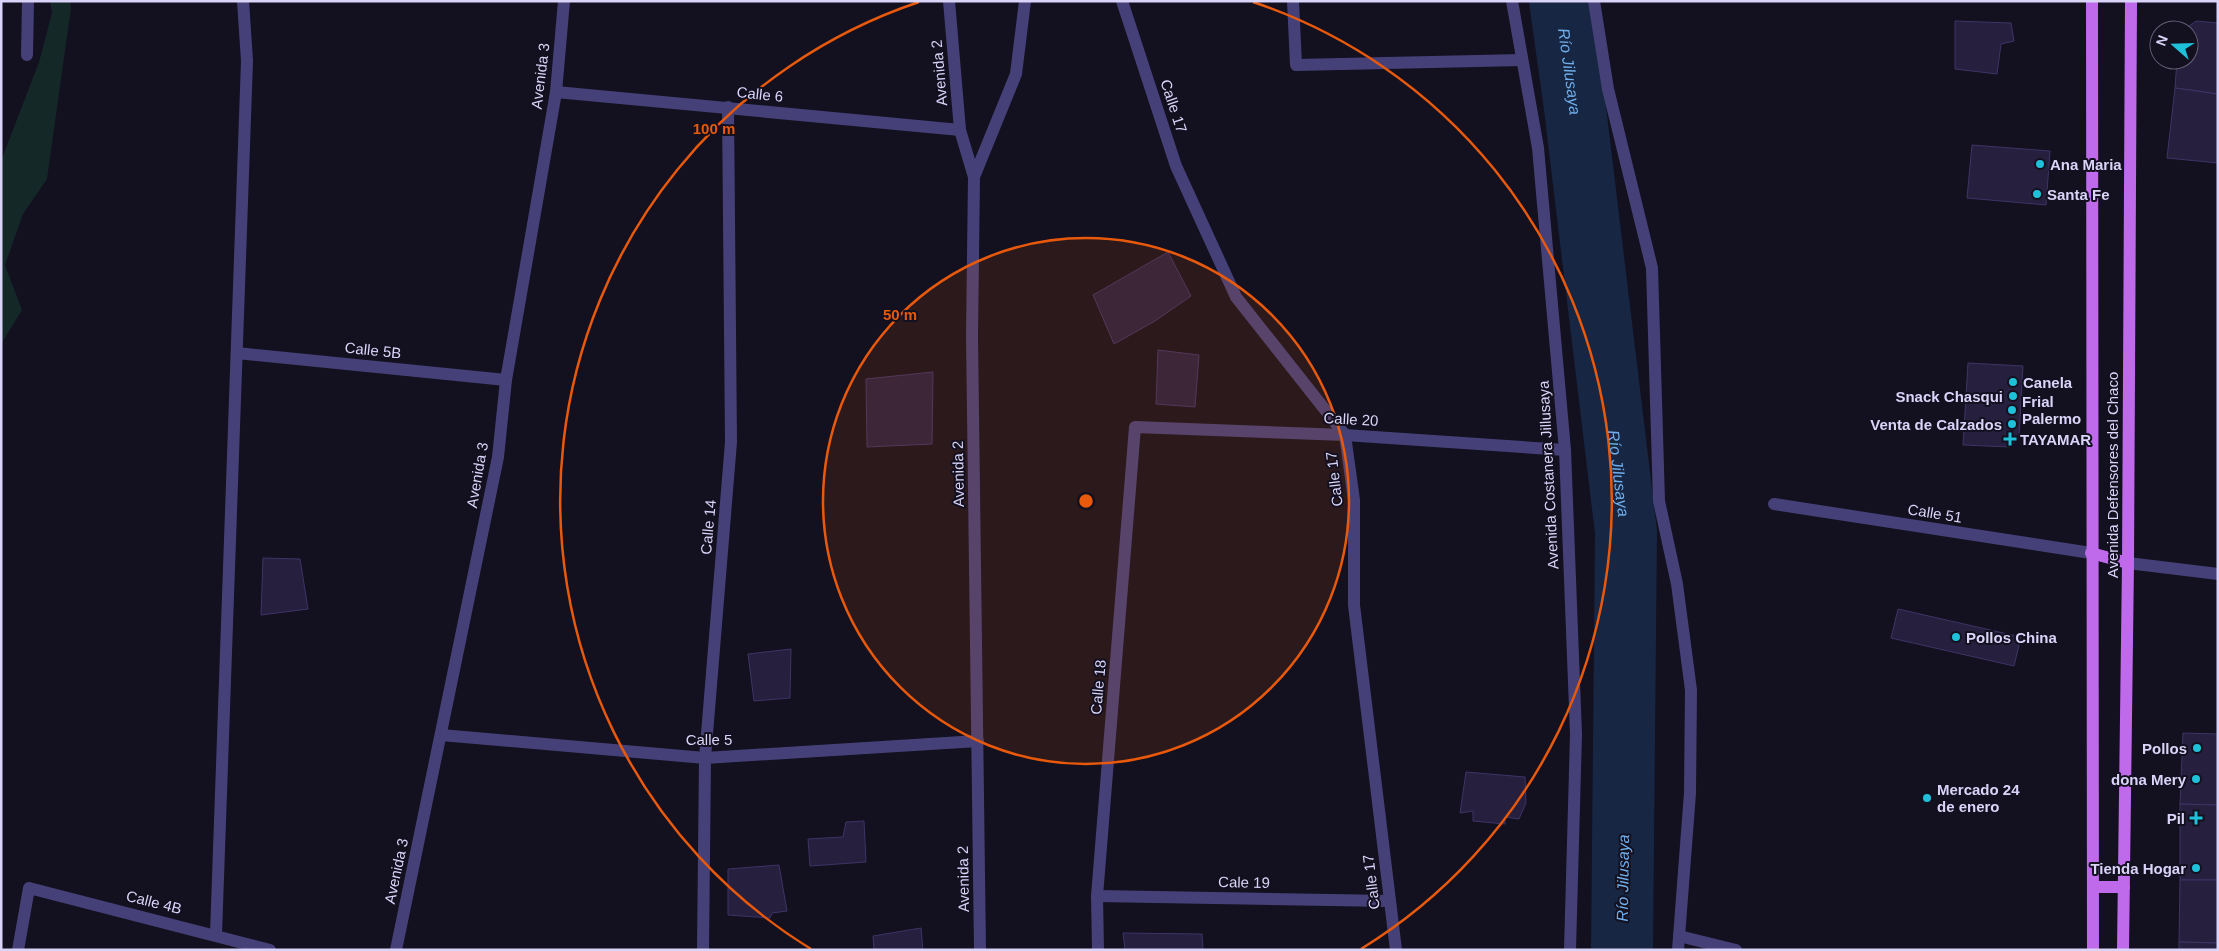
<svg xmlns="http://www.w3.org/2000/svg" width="2219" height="951" viewBox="0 0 2219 951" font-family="Helvetica,sans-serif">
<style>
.green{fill:#142828}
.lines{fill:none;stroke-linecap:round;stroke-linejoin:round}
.river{stroke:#162643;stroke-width:62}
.building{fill:#261f3e;stroke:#3f3466}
.minor{stroke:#454178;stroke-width:12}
.major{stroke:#be6aea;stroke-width:12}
.ring{fill:none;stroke:#e8590c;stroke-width:2.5}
.poi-dot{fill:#1fc1da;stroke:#13101f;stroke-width:2}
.labels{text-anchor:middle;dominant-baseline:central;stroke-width:4;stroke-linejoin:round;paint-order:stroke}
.street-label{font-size:15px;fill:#dad4f9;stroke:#13101f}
.poi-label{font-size:15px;font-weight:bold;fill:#dad4f9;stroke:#13101f;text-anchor:start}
.water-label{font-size:16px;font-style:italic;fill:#70aeeb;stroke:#13101f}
.centre{fill:#e8590c;stroke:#13101f;stroke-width:2.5}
.ring-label{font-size:15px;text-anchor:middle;font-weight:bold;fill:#e8590c;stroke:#13101f;stroke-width:4;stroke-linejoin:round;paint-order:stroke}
</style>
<rect width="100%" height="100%" fill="#13101f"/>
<path class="green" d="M50,1h20l1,7 -24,171 -24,35 -18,51 17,45 -21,34v-183l38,-99 13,-49z"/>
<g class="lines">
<path class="river" id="s1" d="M1560,1l14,99 52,432 -4,418"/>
</g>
<g class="building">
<path d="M1955,21l56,2 3,18 -13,3 -4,30 -42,-5z"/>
<path d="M2196,21l22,2v71l-43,-6 2,-28h12v-30h-5z"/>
<path d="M2175,88l43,6v69l-51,-5z"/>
<path d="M1972,145l78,6 -4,54 -79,-7z"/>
<path d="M1168,252l23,44 -36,25 -41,23 -21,-49z"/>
<path d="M1158,350l41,5 -4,52 -39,-3z"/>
<path d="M1968,363l55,3 -4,71 -9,10 -47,-2z"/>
<path d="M933,372l-1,72 -65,3 -1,-68z"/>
<path d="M263,558l37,1 8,50 -47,6z"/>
<path d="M1898,609l123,28 -7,29 -123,-28z"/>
<path d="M791,649l-1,49 -36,3 -6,-47z"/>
<path d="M2183,733l35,1v71l-38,-1z"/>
<path d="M1466,772l59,5 1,26 -7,16 -14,-2v7l-32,-3v-10l-13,2z"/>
<path d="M2180,804l38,1v75h-38z"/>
<path d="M864,821l2,41 -56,4 -2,-27 35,-2 3,-15z"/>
<path d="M779,865l8,46 -15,2 -2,5 -42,-3v-46z"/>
<path d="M2180,880h38v63l-39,-1z"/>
<path d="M921,928l2,22h-49l-1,-14z"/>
<path d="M1123,933l79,1 1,16h-78z"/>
<path d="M2179,942l39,1v7h-39z"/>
</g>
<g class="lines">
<g class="minor">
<path d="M949,1l11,129 14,47 -2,159 8,614"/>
<path d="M1122,1l54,165 60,131 109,138 9,65v105l42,345"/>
<path d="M1293,1l3,64 226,-5"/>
<path d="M1512,1l26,147 27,302 11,284 -6,216"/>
<path d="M1594,1l14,88 44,179 7,233 18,83 14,106 -1,103 -12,157"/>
<path d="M27,55l1,-54"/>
<path d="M556,92l404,38"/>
<path d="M974,177l42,-103 9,-73"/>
<path d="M237,353l269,27"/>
<path d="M1774,504l317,49"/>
<path d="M2128,563l90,11"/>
<path d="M441,735l264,23 273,-17"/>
<path d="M1097,896l293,5"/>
<path d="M216,934l31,-873 -4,-60"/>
<path d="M1679,936l57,14"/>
<path d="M18,950l11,-62 241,62"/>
<path d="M396,950l102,-493 8,-77 50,-288 8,-91"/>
<path d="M703,950l2,-192 26,-316 -3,-335"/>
<path d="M1098,950l-1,-54 38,-469 210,8 220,15"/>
</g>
<g class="major">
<path d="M2092,1l1,949"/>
<path d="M2091,553l37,10"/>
<path d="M2093,887h31"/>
<path d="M2123,950l5,-387 3,-562"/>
</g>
</g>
<circle cx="1086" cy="501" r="263" fill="#e8590c" fill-opacity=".12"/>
<g class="ring">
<circle cx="1086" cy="501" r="263"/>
<path d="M811 949A526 526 0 0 1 919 2M1253 2A526 526 0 0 1 1361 949"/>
</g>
<g class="poi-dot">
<circle cx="2040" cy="164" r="5"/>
<circle cx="2037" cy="194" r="5"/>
<circle cx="2013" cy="382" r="5"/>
<circle cx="2013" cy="396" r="5"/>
<circle cx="2012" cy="410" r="5"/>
<circle cx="2012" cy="424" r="5"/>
<path d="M2007.5 431.5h5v5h5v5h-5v5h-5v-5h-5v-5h5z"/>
<circle cx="1956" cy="637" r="5"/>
<circle cx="2197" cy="748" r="5"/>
<circle cx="2196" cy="779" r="5"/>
<circle cx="1927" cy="798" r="5"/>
<path d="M2193.5 810.5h5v5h5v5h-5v5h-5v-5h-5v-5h5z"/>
<circle cx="2196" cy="868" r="5"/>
</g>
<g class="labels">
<g class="street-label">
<text transform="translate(939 73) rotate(-95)">Avenida 2</text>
<text transform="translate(540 76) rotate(-83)">Avenida 3</text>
<text transform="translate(760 94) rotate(6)">Calle 6</text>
<text transform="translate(1174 106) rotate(72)">Calle 17</text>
<text transform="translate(373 350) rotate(6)">Calle 5B</text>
<text transform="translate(1351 419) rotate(3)">Calle 20</text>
<text transform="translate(958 474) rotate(-91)">Avenida 2</text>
<text transform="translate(477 475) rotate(-80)">Avenida 3</text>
<text transform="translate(1548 475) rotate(-93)">Avenida Costanera Jillusaya</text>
<text transform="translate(2112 475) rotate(-90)">Avenida Defensores del Chaco</text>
<text transform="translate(1334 479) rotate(-97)">Calle 17</text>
<text transform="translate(1935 513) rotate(9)">Calle 51</text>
<text transform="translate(708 527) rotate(-85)">Calle 14</text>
<text transform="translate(1098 687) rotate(-85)">Calle 18</text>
<text x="709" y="739">Calle 5</text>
<text transform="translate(396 871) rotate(-78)">Avenida 3</text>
<text transform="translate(963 879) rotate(-91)">Avenida 2</text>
<text transform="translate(1244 882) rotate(1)">Cale 19</text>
<text transform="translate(1371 882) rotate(-97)">Calle 17</text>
<text transform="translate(154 902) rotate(14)">Calle 4B</text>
</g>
<g class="poi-label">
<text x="2050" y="164">Ana Maria</text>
<text x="2047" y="194">Santa Fe</text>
<text x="2023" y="382">Canela</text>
<text x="2003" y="396" text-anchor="end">Snack Chasqui</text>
<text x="2022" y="401">Frial<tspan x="2022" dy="17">Palermo</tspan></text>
<text x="2002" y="424" text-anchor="end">Venta de Calzados</text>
<text x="2020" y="439">TAYAMAR</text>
<text x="1966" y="637">Pollos China</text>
<text x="2187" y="748" text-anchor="end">Pollos</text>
<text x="2186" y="779" text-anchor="end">dona Mery</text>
<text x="1937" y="789">Mercado 24<tspan x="1937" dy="17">de enero</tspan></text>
<text x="2185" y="818" text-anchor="end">Pil</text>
<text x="2186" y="868" text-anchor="end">Tienda Hogar</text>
</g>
<g class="water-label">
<text stroke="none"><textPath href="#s1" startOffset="71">Río Jilusaya</textPath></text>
<text stroke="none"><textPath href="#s1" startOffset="476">Río Jilusaya</textPath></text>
<text transform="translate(1623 878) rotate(-89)">Río Jilusaya</text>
</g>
</g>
<circle cx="1086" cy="501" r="8" class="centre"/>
<g class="ring-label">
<text x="714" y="134">100 m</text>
<text x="900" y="320">50 m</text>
</g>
<rect width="2219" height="951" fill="none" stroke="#dad4f9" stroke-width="5"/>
<g transform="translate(2174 45) rotate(290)"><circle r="24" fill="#13101f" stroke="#635e76"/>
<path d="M0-4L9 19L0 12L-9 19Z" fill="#1fc1da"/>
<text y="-8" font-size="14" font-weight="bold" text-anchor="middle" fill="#dad4f9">N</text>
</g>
</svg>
